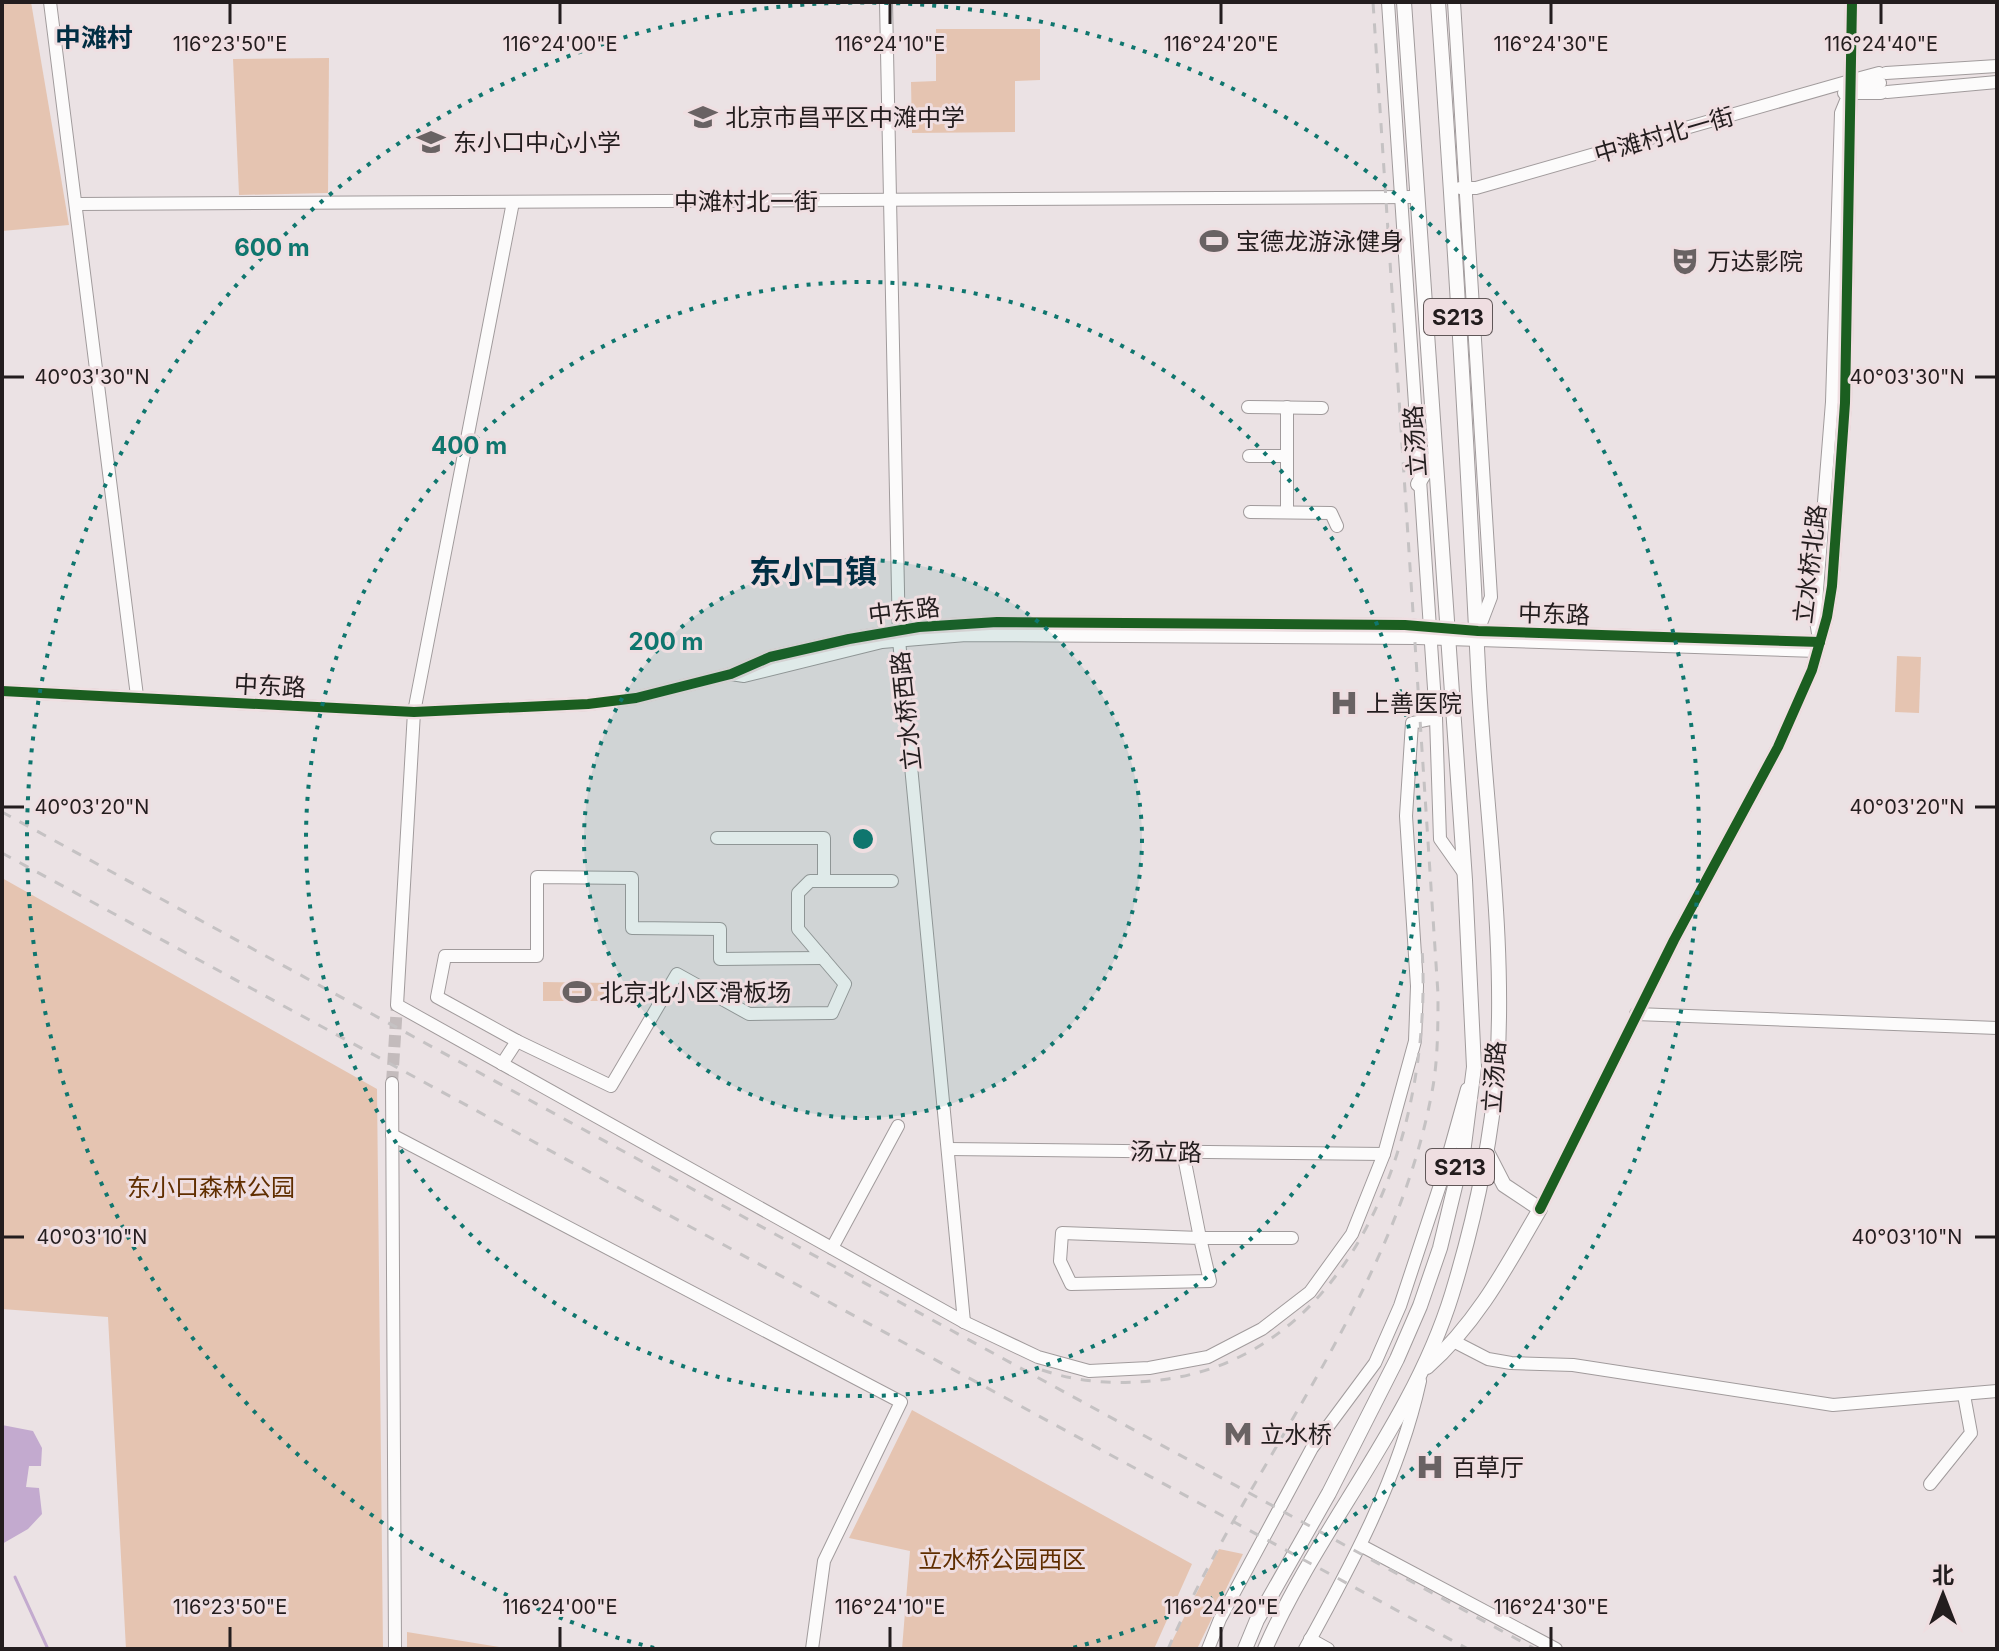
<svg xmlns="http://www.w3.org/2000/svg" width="1999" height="1651" viewBox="0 0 1999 1651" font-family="Inter,'Noto Sans SC',sans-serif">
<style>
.green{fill:#e5c4b1}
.water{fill:#c3aacf}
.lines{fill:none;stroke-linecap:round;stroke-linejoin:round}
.stream{stroke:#c3aacf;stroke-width:3}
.minor-tunnel{stroke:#c3bbbc;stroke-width:12;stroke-dasharray:12 6;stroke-linecap:butt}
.minor-casing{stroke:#a19b9c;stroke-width:14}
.major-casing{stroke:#a19b9c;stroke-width:16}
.minor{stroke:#fcfbfb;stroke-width:12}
.major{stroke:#fcfbfb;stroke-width:14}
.rail{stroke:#c5c2c3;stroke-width:3;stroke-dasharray:10 10;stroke-linecap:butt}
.cycleway-casing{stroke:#efdee1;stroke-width:15}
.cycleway{stroke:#1b5e20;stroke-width:10}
.ticks{fill:none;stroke:#231d1e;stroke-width:3}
.ring{fill:none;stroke:#0f766e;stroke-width:4;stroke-dasharray:4 8}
.labels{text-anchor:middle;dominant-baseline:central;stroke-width:6;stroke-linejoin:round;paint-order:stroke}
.shield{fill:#efdee1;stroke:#605758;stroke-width:2}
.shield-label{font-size:22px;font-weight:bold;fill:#231d1e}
.poi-label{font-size:24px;fill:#231d1e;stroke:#efdee1;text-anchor:start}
.street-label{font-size:24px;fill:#231d1e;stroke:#efdee1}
.park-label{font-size:24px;fill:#602e00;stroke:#efdee1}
.neighbourhood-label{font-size:26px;font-weight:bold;fill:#012e43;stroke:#efdee1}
.district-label{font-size:32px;font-weight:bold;fill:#012e43;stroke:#efdee1}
.ticks-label{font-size:20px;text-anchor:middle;fill:#231d1e;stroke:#efdee1;stroke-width:6;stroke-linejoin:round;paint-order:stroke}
.centre{fill:#0f766e;stroke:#efdee1;stroke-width:4}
.ring-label{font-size:24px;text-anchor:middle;font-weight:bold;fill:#0f766e;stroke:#efdee1;stroke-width:6;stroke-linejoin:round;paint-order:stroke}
</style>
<rect width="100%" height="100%" fill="#ebe2e4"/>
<g class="green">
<path d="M2,2h29l38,223 -67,6z"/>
<path d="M936,29h104v51l-25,1v51l-103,1 -1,-51 25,-1z"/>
<path d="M329,58l-1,135 -89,2 -6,-136z"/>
<path d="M1897,656l24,1 -2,56 -24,-1z"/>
<path d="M2,878l375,211 6,560h-257l-18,-332 -106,-8z"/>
<path d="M543,982l68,1v18h-68z"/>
<path d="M912,1410l280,154 -38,85h-252l8,-98 -61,-13z"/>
<path d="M1219,1549l24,5 -46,95h-29z"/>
<path d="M407,1632l104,17h2h-106z"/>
</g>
<path class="water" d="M2,1425l31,6 9,17 -1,18h-12l-3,21 13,1 3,26 -14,15 -26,15z"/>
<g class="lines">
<path class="stream" d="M15,1577l33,72"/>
<path class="minor-tunnel" d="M392,1083l5,-78"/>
<defs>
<g id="minor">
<path d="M50,2l87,694"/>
<path d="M886,2l13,638 65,682"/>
<path d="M1388,2l48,716 4,121 24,34"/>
<path d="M1454,2l37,595 -13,34"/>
<path d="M1886,73l111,-7"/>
<path d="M1853,80l26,-7"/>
<path d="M1887,92l110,-10"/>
<path d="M1844,93h37"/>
<path d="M1460,188h16l374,-107 30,2"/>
<path d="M513,202l-99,510 -17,293 567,317 74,35 51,14 60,-3 59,-11 54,-28 48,-37 42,-58 32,-80 31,-113 2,-55 -11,-170 6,-93 24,-5"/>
<path d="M77,204l1339,-7"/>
<path d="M1248,407l74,1"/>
<path d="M1287,407v105"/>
<path d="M1249,456h38"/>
<path d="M1250,512l81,1 6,13"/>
<path d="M1819,639l-4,-24 17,-213 9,-289 7,-17"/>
<path d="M731,674l13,2 138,-34 84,-7 451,3 400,13"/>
<path d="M2,691l412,21 174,-8 48,-6 95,-24 39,-17 79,-18 70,-12 78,-5 408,3 73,6 342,11"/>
<path d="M717,838h107v43h68"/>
<path d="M1636,1014l361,14"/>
<path d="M517,1041l-80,-44 8,-41h92v-79l95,1v50l88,1v30l103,-1"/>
<path d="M502,1064l15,-23 94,45 66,-112 72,40 83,-1 13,-29 -47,-55v-36l12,-12h14"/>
<path d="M392,1083l3,566"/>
<path d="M392,1135l509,267 -77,159 -12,88"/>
<path d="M948,1149l436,5"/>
<path d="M1183,1152l17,86h92"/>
<path d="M1540,1209l134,-269 104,-193 34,-77 15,-53 5,-31 13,-183 7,-401"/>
<path d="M1062,1233l138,5 10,43 -139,3 -11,-23z"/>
<path d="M832,1248l66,-122"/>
<path d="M1455,1342l33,17 23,4 62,2 260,40 164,-14"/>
<path d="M1930,1484l41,-51 -7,-38"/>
<path d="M1362,1546l194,103"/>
<path d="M1310,1639l18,10"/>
<path d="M1208,1649l12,-30 92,-171 63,-85 25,-57 41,-124 26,-93"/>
<path d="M1305,1649c47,-85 94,-172 115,-268"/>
</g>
<g id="major">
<path d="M1418,484l15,-25"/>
<path d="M1427,1367c50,-44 80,-101 113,-158l-36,-24 -17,-33"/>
<path d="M1245,1649l12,-29 72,-127 68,-134 23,-53 20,-58 23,-95 11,-86 -9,-187 -61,-878"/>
<path d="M1265,1649c54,-123 147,-225 187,-355 22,-72 39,-149 45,-225 9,-133 -13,-269 -19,-402 -11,-221 -24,-443 -40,-665"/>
</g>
</defs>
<use href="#minor" class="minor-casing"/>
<use href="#major" class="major-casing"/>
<use href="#minor" class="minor"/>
<use href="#major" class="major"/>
<g class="rail">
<path d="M2,812l1533,837"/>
<path d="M2,853l1466,796"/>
<path d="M1042,1370c41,14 83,15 126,9 195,-30 265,-261 254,-431"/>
<path d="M1168,1649c82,-186 223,-349 263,-552 7,-33 7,-69 7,-103l-65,-992"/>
</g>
<defs>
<g id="cycleway">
<path d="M2,691l412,21 174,-8 48,-6 95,-24 39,-17 79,-18 70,-12 78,-5 408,3 73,6 342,11"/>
<path d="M1540,1209l134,-269 104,-193 34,-77 15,-53 5,-31 13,-183 7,-401"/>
</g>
</defs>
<use href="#cycleway" class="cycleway-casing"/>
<use href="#cycleway" class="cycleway"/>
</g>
<path class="ticks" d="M230,4v20M560,4v20M890,4v20M1221,4v20M1551,4v20M1881,4v20M4,377h20M1975,377h20M4,807h20M1975,807h20M4,1237h20M1975,1237h20M230,1627v20M560,1627v20M890,1627v20M1221,1627v20M1551,1627v20"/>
<circle cx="863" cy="839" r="279" fill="#0f766e" fill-opacity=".12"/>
<g class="ring">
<circle cx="863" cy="839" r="279"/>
<circle cx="863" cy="839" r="557"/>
<path d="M654 1648A836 836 0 1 1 1072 1648"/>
</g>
<defs>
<symbol id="school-bare" viewBox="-9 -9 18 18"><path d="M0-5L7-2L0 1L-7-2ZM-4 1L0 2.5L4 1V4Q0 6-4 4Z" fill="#696263" stroke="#efdee1" stroke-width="2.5" paint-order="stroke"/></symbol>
<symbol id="stadium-bare" viewBox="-9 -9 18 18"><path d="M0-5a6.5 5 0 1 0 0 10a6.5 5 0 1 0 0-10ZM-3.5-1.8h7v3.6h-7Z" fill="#696263" stroke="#efdee1" stroke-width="2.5" paint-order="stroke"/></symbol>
<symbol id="theatre-bare" viewBox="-9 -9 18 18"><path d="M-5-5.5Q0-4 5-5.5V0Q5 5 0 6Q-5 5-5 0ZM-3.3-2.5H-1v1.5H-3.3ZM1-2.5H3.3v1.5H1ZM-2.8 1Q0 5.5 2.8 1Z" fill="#696263" stroke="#efdee1" stroke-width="2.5" paint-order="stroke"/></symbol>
<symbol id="hospital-bare" viewBox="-9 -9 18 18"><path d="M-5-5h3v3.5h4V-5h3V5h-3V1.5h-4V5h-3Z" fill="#696263" stroke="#efdee1" stroke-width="2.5" paint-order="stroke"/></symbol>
<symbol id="metro-bare" viewBox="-9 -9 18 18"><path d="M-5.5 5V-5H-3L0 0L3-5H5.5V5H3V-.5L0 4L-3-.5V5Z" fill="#696263" stroke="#efdee1" stroke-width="2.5" paint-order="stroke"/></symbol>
</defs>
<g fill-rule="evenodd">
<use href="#school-bare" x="683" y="97" width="40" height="40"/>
<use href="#school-bare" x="411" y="122" width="40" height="40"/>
<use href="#stadium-bare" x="1194" y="221" width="40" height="40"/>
<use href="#theatre-bare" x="1665" y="241" width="40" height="40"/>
<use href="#hospital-bare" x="1324" y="683" width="40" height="40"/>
<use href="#stadium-bare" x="557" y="972" width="40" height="40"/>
<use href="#metro-bare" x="1218" y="1414" width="40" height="40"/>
<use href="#hospital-bare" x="1410" y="1447" width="40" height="40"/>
</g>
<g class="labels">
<g class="shield">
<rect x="1424" y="299" width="68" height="36" rx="6"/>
<rect x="1426" y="1149" width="68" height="36" rx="6"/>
</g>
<g class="shield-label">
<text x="1458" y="317">S213</text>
<text x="1460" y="1167">S213</text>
</g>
<g class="poi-label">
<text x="725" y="117">北京市昌平区中滩中学</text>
<text x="453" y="142">东小口中心小学</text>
<text x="1236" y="241">宝德龙游泳健身</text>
<text x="1707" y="261">万达影院</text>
<text x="1366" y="703">上善医院</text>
<text x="599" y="992">北京北小区滑板场</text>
<text x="1260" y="1434">立水桥</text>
<text x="1452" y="1467">百草厅</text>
</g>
<g class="street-label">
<text transform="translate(1664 135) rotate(-16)">中滩村北一街</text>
<text x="746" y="201">中滩村北一街</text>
<text transform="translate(1415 441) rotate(-94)">立汤路</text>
<text transform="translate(1810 564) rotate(-83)">立水桥北路</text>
<text transform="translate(904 611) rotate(-7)">中东路</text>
<text transform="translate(1554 614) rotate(2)">中东路</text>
<text transform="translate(270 686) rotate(3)">中东路</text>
<text transform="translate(906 711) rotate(-96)">立水桥西路</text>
<text transform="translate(1494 1077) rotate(-86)">立汤路</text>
<text transform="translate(1166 1152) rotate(1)">汤立路</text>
</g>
<g class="park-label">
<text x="211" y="1187">东小口森林公园</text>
<text x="1002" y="1559">立水桥公园西区</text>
</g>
<g class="neighbourhood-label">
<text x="94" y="37">中滩村</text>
</g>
<g class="district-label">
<text x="813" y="571">东小口镇</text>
</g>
</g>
<g class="ticks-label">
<text x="230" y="51">116°23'50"E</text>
<text x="560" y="51">116°24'00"E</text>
<text x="890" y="51">116°24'10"E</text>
<text x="1221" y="51">116°24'20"E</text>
<text x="1551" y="51">116°24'30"E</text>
<text x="1881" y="51">116°24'40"E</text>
<text x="92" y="384">40°03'30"N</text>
<text x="1907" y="384">40°03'30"N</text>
<text x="92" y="814">40°03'20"N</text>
<text x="1907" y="814">40°03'20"N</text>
<text x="92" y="1244">40°03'10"N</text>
<text x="1907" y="1244">40°03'10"N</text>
<text x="230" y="1614">116°23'50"E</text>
<text x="560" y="1614">116°24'00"E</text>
<text x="890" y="1614">116°24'10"E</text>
<text x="1221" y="1614">116°24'20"E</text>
<text x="1551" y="1614">116°24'30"E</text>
</g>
<circle cx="863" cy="839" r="12" class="centre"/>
<g class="ring-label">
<text x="272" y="256">600 m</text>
<text x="469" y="454">400 m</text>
<text x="666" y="650">200 m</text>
</g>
<rect width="1999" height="1651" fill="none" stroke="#231d1e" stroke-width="8"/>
<g transform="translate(1943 1595)" stroke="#efdee1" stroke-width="6" paint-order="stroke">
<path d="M0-6L14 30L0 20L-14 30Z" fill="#231d1e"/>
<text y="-12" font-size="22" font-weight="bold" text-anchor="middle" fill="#231d1e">北</text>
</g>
</svg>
